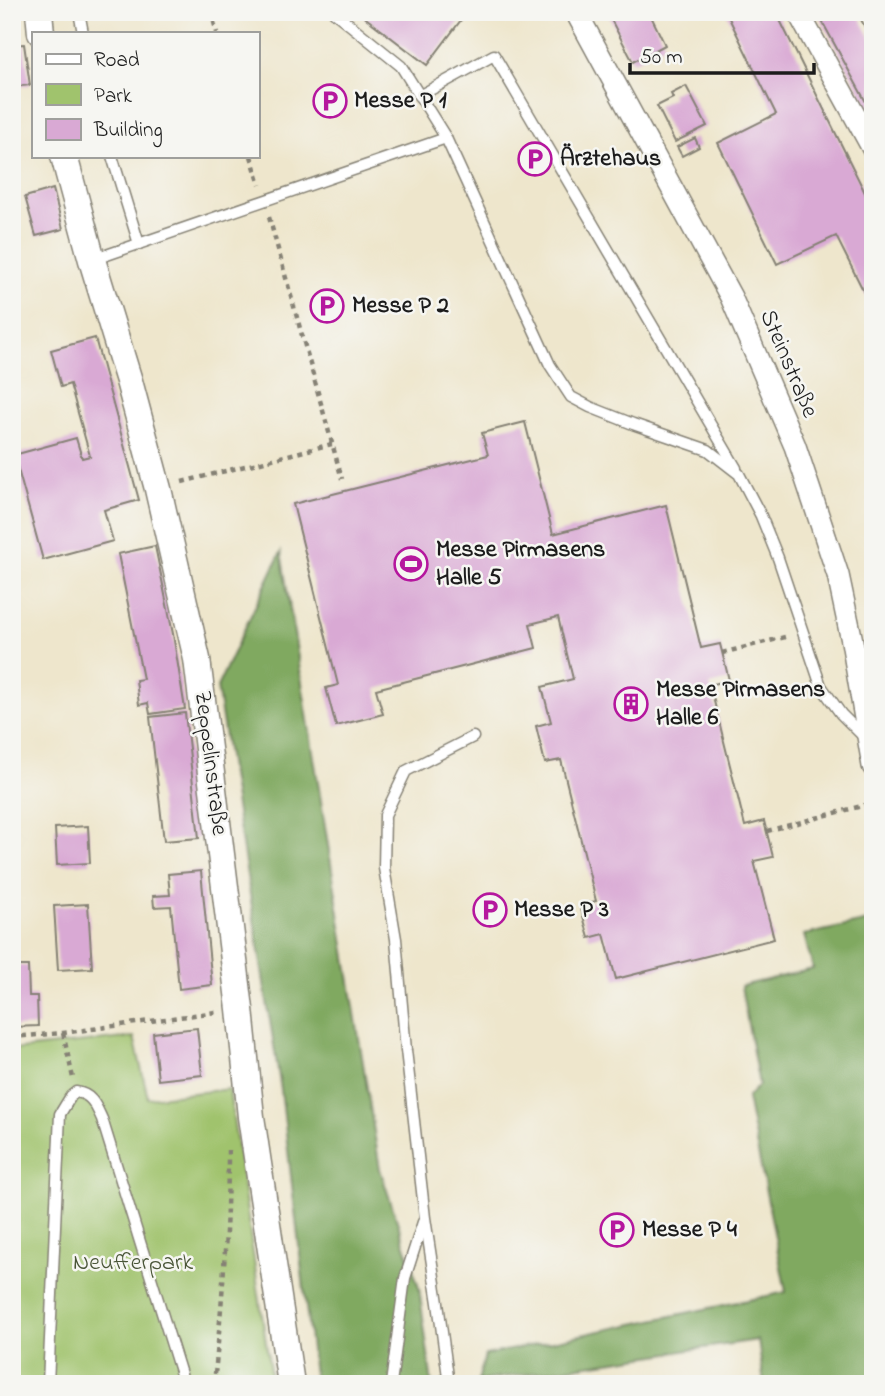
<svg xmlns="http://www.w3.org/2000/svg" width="885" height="1396" viewBox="0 0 885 1396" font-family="'Indie Flower',sans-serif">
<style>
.green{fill:#a0c36d;stroke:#5e7044;stroke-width:2}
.forest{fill:#80a960;stroke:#4e623e;stroke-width:2}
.building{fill:#d9a9d4}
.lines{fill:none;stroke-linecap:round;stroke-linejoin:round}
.service-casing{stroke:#858174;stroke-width:13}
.minor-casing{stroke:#858174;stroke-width:24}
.tertiary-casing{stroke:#858174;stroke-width:29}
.path{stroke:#858174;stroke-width:4.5;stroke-dasharray:5 5;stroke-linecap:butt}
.service{stroke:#fff;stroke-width:10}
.minor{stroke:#fff;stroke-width:21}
.tertiary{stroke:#fff;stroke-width:26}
.labels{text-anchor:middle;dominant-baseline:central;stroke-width:5;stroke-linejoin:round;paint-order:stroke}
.poi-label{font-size:24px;font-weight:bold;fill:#1c1c1c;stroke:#f6f6f2;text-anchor:start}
.street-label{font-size:24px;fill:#1c1c1c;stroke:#f6f6f2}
.park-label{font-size:24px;fill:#4a5638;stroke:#f6f6f2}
</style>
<rect width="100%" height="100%" fill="#f6f6f2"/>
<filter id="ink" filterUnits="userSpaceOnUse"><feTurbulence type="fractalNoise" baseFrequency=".0143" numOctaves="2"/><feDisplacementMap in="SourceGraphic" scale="14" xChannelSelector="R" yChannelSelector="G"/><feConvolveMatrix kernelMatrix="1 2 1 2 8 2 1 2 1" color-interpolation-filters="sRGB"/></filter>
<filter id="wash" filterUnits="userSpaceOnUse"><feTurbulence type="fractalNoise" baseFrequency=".00686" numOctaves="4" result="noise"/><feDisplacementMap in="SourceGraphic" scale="28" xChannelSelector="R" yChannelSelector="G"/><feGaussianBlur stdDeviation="1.57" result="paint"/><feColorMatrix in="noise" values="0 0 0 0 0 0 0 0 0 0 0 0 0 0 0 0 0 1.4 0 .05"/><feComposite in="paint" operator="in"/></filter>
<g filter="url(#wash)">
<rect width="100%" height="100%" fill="#eee6cc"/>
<path class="green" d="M134,1037l14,61 81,-9 43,295h-260v-334z"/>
<g class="forest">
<path d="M281,552l99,617 39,119 13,96h-117l-34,-294 -64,-403z"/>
<path d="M873,920v464h-109l-6,-44 -280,41 7,-26 301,-63 -39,-194 12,-13 -18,-99 72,-17 -9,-34z"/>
</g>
<g id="blocks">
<g class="building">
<path d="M358,12h109l-40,53z"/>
<path d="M607,12h42l16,33 -32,17z"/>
<path d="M726,12h50l97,197v101l-37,-74 -59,28 -59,-121 58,-29z"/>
<path d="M817,12h40l9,17 7,13v73z"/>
<path d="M24,44l6,41 -18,2v-42z"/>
<path d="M686,86l21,40 -32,16 -18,-36 16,-8 -2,-4z"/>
<path d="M695,138l4,9 -17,9 -5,-9z"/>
<path d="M53,189l10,40 -27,7 -11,-39z"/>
<path d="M95,338l44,162 -35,10 9,31 -70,19 -29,-105 62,-17 6,20 8,-2 -20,-72 -9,3 -10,-37z"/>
<path d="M525,422l28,112 113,-29 35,143 19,-4 9,36 -19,5 35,141 19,-5 9,36 -19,4 20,78 -158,40 -12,-45 -15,4 -9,-33 16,-4 -35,-141 -16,3 -9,-37 15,-4 -9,-35 31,-8 -15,-62 -28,7 6,24 -160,41 7,25 -47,12 -10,-38 12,-3 -45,-181 195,-49 -6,-22z"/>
<path d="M155,546l18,88 12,75 -35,5 -2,-11 -9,2 -3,-25 7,-1 -25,-125z"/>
<path d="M185,713l14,125 -35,3 -14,-124z"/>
<path d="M88,826l2,37 -33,2 -2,-37z"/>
<path d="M201,871l11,114 -33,4 -8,-83 -17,1 -1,-11 17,-1 -2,-21z"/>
<path d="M88,904l4,64 -34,2 -4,-64z"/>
<path d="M12,966h16l1,30h8l1,30 -26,1z"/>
<path d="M197,1028l5,47 -44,5 -5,-47z"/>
</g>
</g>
</g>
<g filter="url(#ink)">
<use href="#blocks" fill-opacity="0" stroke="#858174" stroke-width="2"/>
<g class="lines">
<defs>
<g id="service">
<path d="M79,12l4,21"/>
<path d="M334,12l67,54 45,72"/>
<path d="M419,96l75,-41 242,413"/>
<path d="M112,156l27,88"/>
<path d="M92,260l354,-122 104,227 21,32 19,10 43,17 75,26 31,24 22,42 17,42 43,128 20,28 25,25"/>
<path d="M48,1384l12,-270 11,-18 5,-4c16,2 20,14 26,27l82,265"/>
<path d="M391,1384l14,-106 18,-56"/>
<path d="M449,1384l-11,-81 -13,-85 -19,-168 -10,-111 -12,-71 1,-53 21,-44 67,-34"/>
</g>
<g id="minor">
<path d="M576,12l155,285 64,149 43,129 14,66 21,125"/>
<path d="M798,12l75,137"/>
</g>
<g id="tertiary">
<path d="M39,12l2,21"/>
<path d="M64,156l28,104 37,121 29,108 39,170 43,350 11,108 40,267"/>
</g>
</defs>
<use href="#service" class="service-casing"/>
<use href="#minor" class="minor-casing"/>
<use href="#tertiary" class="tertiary-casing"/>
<g class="path">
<path d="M211,12l6,21"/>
<path d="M251,156l9,29"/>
<path d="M269,217l73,262"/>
<path d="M182,482l150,-38"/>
<path d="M722,653l67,-17"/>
<path d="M767,831l106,-28"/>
<path d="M63,1033l10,45"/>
<path d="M12,1037l51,-4 153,-21"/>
<path d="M214,1384c8,-78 14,-156 14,-234"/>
</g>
<use href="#service" class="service"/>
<use href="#minor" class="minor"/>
<use href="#tertiary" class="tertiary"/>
</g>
</g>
<defs>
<symbol id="parking-ring" viewBox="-11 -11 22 22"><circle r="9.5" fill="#f6f6f2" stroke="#b5179e" stroke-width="1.5"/><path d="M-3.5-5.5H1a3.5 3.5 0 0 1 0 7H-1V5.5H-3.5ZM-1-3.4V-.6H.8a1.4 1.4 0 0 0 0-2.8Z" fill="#b5179e"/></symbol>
<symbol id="stadium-ring" viewBox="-11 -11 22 22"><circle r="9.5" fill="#f6f6f2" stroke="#b5179e" stroke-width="1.5"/><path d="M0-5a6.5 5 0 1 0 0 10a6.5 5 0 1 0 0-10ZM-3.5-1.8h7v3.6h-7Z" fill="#b5179e"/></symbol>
<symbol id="building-ring" viewBox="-11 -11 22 22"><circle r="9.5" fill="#f6f6f2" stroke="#b5179e" stroke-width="1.5"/><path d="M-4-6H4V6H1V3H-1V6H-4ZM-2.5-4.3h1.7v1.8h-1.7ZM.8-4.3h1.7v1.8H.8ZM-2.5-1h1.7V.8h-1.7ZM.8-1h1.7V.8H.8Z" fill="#b5179e"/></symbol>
</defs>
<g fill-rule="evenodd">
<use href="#parking-ring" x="311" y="82" width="38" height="38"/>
<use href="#parking-ring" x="516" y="140" width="38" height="38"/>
<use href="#parking-ring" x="308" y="287" width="38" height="38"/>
<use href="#stadium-ring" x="392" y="545" width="38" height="38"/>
<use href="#building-ring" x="612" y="685" width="38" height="38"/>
<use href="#parking-ring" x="471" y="891" width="38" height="38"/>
<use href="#parking-ring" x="598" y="1211" width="38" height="38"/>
</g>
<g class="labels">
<g class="poi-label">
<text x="354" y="101">Messe P 1</text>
<text x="560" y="159">Ärztehaus</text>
<text x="352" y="306">Messe P 2</text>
<text x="436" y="550">Messe Pirmasens<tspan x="436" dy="28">Halle 5</tspan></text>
<text x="656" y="690">Messe Pirmasens<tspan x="656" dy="28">Halle 6</tspan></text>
<text x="514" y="910">Messe P 3</text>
<text x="642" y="1230">Messe P 4</text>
</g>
<g class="street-label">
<text transform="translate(788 364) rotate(67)">Steinstraße</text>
<text transform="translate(210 763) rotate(83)">Zeppelinstraße</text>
</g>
<g class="park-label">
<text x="133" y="1263">Neufferpark</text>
</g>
</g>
<rect width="885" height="1396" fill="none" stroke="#f6f6f2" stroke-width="42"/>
<rect x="32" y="32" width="228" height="126" fill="#f6f6f2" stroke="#9f9f9c" stroke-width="2"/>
<rect x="46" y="54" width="35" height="10" fill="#ffffff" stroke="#9f9f9c" stroke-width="2"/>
<text x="94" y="66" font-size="21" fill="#1c1c1c">Road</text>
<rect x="46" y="84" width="35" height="21" fill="#a0c36d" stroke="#9f9f9c" stroke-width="2"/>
<text x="94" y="102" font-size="21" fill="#1c1c1c">Park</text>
<rect x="46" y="119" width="35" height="21" fill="#d9a9d4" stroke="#9f9f9c" stroke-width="2"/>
<text x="94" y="136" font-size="21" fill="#1c1c1c">Building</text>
<path d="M630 63v10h184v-10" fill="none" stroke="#1c1c1c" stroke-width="3.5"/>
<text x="640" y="63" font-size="21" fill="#1c1c1c" stroke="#f6f6f2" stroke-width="5" paint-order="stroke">50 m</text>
</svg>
